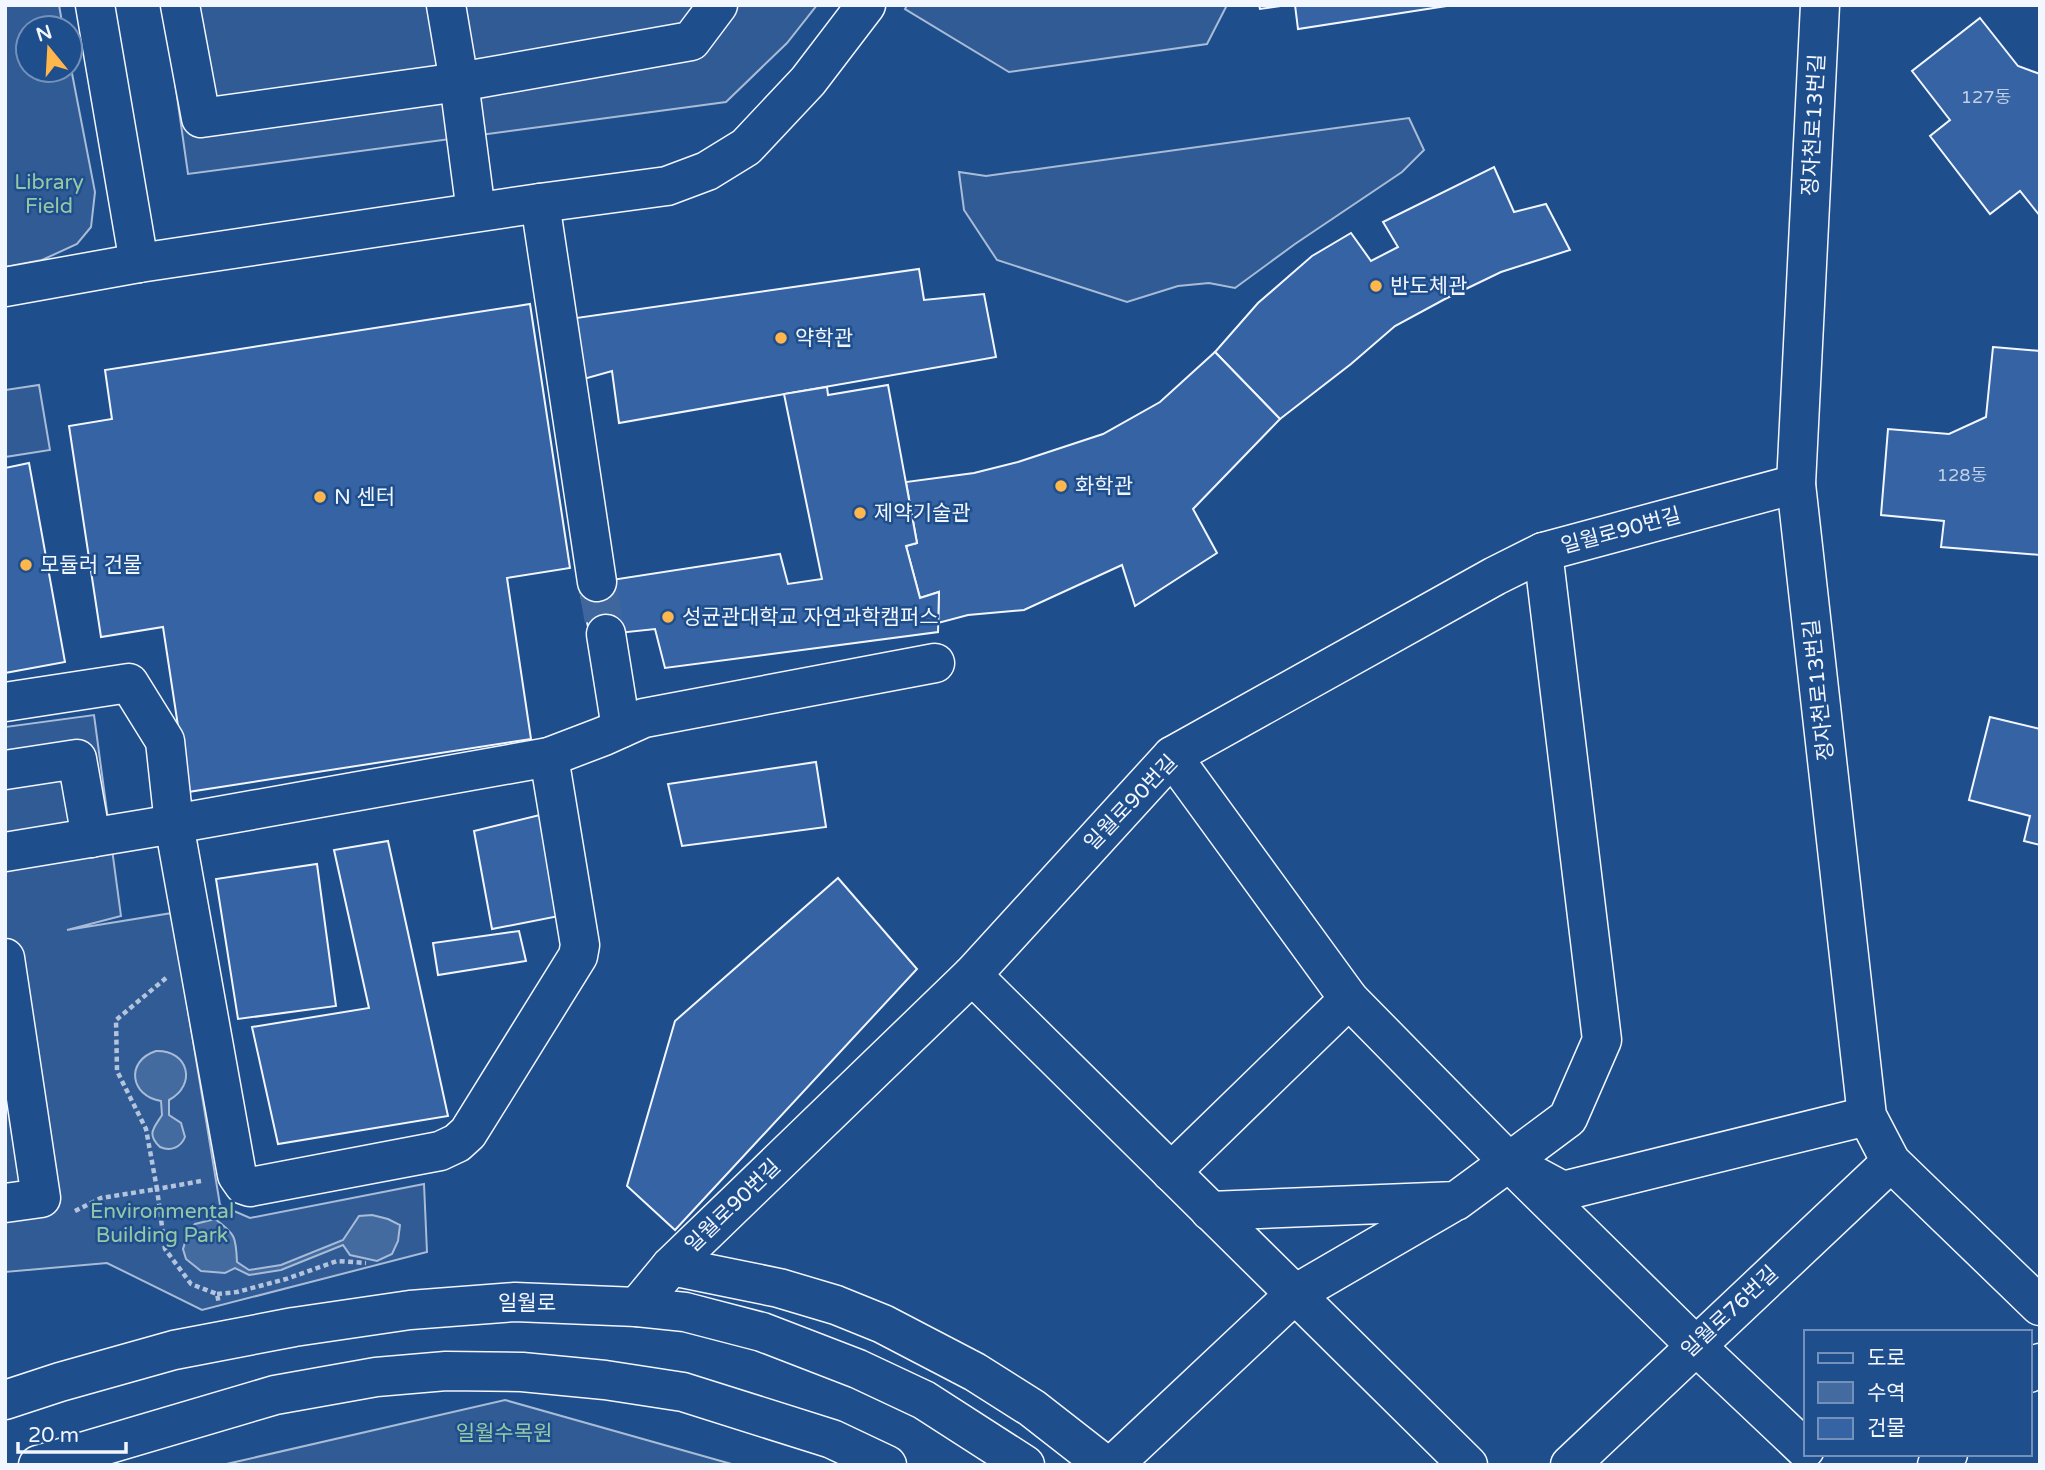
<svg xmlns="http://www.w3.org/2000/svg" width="2045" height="1470" viewBox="0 0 2045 1470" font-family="'Varela Round','Noto Sans KR',sans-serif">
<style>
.built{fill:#305b95;stroke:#a8bbd7;stroke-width:2}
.water{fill:#446ba0;stroke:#a8bbd7;stroke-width:2}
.building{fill:#3563a3;stroke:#f2f6ff;stroke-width:2}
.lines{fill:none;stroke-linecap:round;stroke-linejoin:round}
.minor-tunnel{stroke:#3f679d;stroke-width:38;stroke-dasharray:38 19;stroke-linecap:butt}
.minor-casing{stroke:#f2f6ff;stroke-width:41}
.path{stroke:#b3c4dc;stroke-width:4.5;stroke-dasharray:5 3.5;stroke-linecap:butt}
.minor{stroke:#1f4e8c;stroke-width:38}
.poi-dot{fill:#ffb74d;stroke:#1f4e8c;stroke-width:2.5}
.labels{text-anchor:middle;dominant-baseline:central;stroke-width:5;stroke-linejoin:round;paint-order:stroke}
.number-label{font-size:18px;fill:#c3d1e8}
.street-label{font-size:21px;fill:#f2f6ff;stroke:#1f4e8c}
.park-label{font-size:21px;fill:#97c8a6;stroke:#1f4e8c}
.poi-label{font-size:21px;fill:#f2f6ff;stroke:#1f4e8c;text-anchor:start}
</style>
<rect width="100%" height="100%" fill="#1f4e8c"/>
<g class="built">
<path d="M5,5h54l4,23h-35v42h42v-7l25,129 -4,35 -14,17 -35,16 -37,7z"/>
<path d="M164,5h653l-30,38 -61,59 -538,72z"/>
<path d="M907,5h320l-20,39 -198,28 -104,-63z"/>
<path d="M1409,118l15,32 -22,22 -107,72 -60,44 -26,-5 -31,3 -51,16 -130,-42 -33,-50 -5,-38 27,4z"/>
<path d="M39,385l11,65 -45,7v-67z"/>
<path d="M94,715l27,201 -54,14 105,-17 48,292 30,13 174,-34 3,68 -225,58 -95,-47 -102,9v-545z"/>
<path d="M505,1400l230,65h-513z"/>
</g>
<g class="water">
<path d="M156,1051c33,-1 41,34 13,49v15l12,8 4,14c-4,10 -14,15 -25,10 -14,-13 -6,-19 2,-32l-1,-14c-31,-5 -36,-40 -5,-50z"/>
<path d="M372,1215l16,4 12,6 -2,16 -6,13 -15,7 -27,-6 -7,-10 -62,25 -32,5 -14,-7 -10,5 -24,-2 -15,-12 -3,-10 6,-19 6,-6 20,-5c21,15 21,19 22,43l12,8 32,-5 62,-25 16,-24z"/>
</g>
<g class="building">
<path d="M1259,5h29l-28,4z"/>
<path d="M1295,5h158l-155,24z"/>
<path d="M1980,18l38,48 22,8v142l-20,-25 -30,23 -60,-78 20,-16 -38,-49z"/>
<path d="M1494,167l20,45 32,-8 24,46 -69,22 -56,27 -50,27 -44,38 -71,55 -65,-67 43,-49 54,-47 39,-23 20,28 27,-14 -15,-25z"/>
<path d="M919,269l5,31 60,-6 12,63 -377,66 -7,-52 -39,11 -4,-63z"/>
<path d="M530,304l40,264 -63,10 24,161 -343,53 -25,-165 -62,10 -32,-211 43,-7 -7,-49z"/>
<path d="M1993,347l47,4v204l-99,-8 3,-26 -63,-6 7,-86 61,5 37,-17z"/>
<path d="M1215,352l65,67 -87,90 24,44 -82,53 -13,-41 -98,45 -56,5 -30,8 1,-31 -19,6 -14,-52 11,-3 -11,-61 68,-9 44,-11 85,-28 57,-32z"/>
<path d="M888,385l29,158 -11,3 14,52 19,-6 -1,40 -273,36 -10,-39 -65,7 -11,-51 201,-31 8,30 34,-5 -38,-185 43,-7 1,8z"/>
<path d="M29,463l36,199 -60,11v-205z"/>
<path d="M1990,717l50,12v116l-16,-4 6,-25 -61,-16z"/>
<path d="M816,762l10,65 -144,19 -14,-62z"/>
<path d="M544,814l15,102 -67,13 -18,-98z"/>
<path d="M388,841l60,275 -170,28 -26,-117 117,-19 -35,-158z"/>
<path d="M317,864l19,142 -98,13 -22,-140z"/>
<path d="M838,878l79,91 -242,261 -48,-44 48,-165z"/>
<path d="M519,931l7,30 -88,14 -5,-32z"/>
</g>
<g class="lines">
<path class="minor-tunnel" d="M597,582l9,52"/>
<defs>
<g id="minor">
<path d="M95,5l44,258"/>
<path d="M180,5l21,113 258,-36 232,-41 27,-36"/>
<path d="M446,5l13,77 17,130"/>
<path d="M1820,5l-24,479 71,632 24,46 149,144"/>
<path d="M540,203l57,379"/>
<path d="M5,287l134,-24 401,-60 127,-17 40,-15 39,-24 62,-66 58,-76"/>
<path d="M606,634l15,94"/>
<path d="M5,702l124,-19 36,58 9,83 63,351 7,10 6,2 190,-36 17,-8 11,-10 110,-177 2,-11 -31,-188"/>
<path d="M1172,756l177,243 160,163 186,183 110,104"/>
<path d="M5,770l72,-11 14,79"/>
<path d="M5,852l169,-28 375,-67 55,-21 40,-18 291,-55"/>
<path d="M5,958l36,240 -36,5"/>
<path d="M972,975l496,490"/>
<path d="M1509,1162l59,-44 34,-78 -59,-488"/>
<path d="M1171,1172l178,-173"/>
<path d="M1210,1211l246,-10 53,-39 54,29 304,-75"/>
<path d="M671,1266l108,22 57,17 47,19 92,48 57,36 73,57"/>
<path d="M637,1307l34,-41 301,-291 200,-219 323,-180 48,-24 253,-68"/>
<path d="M2029,1373l11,-10"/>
<path d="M5,1400l55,-18 114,-32 120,-23 116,-17 105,-8 122,5 48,5 77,20 96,37 66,31 101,65"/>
<path d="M38,1465l237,-70 101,-18 70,-6 76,1 83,8 78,12 149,47 55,26"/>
<path d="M1113,1465l182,-171 155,-90"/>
<path d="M1570,1465l321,-303"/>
<path d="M1937,1465l11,-11"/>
</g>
</defs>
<use href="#minor" class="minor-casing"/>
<g class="path">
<path d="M201,1181l-44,8 8,60 26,35 26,10 2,10"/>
<path d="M75,1211l26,-13 56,-9 -11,-60 -29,-58 -1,-51 50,-42"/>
<path d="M217,1294l20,-2 49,-13 51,-18 29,2"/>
</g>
<use href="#minor" class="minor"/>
</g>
<g class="poi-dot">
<circle cx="1376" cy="286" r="7"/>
<circle cx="781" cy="338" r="7"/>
<circle cx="1061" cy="486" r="7"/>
<circle cx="320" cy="497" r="7"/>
<circle cx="860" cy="513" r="7"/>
<circle cx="26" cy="565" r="7"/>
<circle cx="668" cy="617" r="7"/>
</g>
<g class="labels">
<g class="number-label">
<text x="1986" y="97">127동</text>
<text x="1962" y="475">128동</text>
</g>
<g class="street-label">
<text transform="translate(1814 125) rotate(-87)">정자천로13번길</text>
<text transform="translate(1621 531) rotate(-15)">일월로90번길</text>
<text transform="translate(1819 690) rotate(-96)">정자천로13번길</text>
<text transform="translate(1131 803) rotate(-46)">일월로90번길</text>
<text transform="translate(733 1206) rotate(-44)">일월로90번길</text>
<text x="527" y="1303">일월로</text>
<text transform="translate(1730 1312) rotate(-43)">일월로76번길</text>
</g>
<g class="park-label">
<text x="49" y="182">Library<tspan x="49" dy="24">Field</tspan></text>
<text x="162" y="1211">Environmental<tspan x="162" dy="24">Building Park</tspan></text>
<text x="504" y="1433">일월수목원</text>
</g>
<g class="poi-label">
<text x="1390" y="286">반도체관</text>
<text x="795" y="338">약학관</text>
<text x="1075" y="486">화학관</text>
<text x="334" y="497">N 센터</text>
<text x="874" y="513">제약기술관</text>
<text x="40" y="565">모듈러 건물</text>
<text x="682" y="617">성균관대학교 자연과학캠퍼스</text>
</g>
</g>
<rect width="2045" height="1470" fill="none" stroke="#f2f6ff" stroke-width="14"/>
<rect x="1804" y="1330" width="228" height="126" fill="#1f4e8c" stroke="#7391ba" stroke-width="2"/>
<rect x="1818" y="1353" width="35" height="10" fill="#1f4e8c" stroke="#7391ba" stroke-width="2"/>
<text x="1867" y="1365" font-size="21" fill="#f2f6ff">도로</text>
<rect x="1818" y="1382" width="35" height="21" fill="#446ba0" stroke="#7391ba" stroke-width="2"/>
<text x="1867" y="1400" font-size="21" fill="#f2f6ff">수역</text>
<rect x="1818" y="1418" width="35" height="21" fill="#3563a3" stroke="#7391ba" stroke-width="2"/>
<text x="1867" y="1435" font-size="21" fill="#f2f6ff">건물</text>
<g transform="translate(49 49) rotate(342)"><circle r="33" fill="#1f4e8c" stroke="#7391ba" stroke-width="2"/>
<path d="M0-5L12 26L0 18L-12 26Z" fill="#ffb74d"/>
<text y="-10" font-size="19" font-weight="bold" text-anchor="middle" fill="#f2f6ff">N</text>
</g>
<path d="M18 1442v10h108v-10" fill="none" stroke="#f2f6ff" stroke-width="3.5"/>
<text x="28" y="1442" font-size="21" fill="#f2f6ff" stroke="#1f4e8c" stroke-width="5" paint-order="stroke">20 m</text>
</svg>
